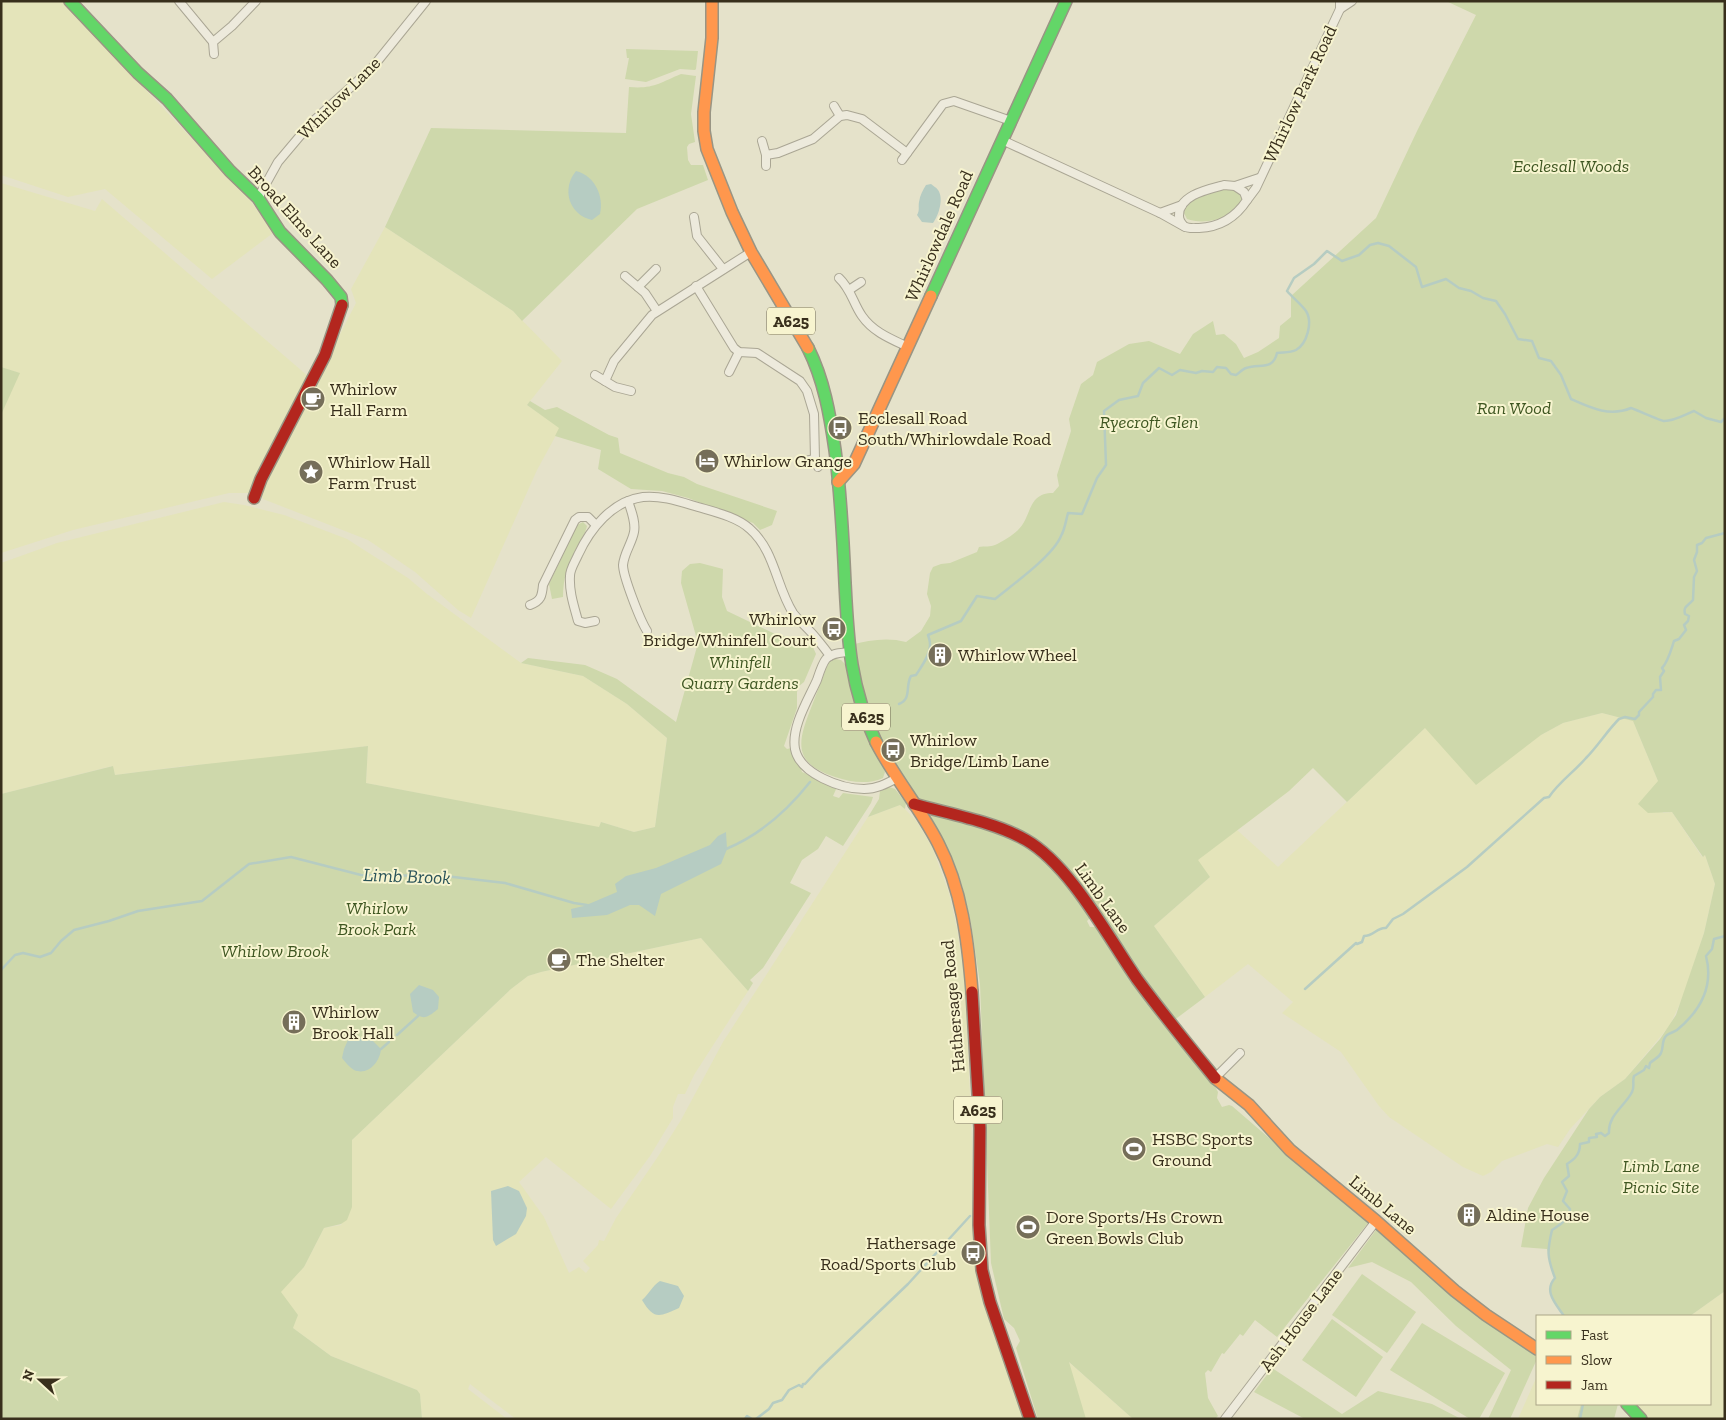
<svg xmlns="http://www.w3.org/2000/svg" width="1726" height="1420" viewBox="0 0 1726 1420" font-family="'Zilla Slab',serif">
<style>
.farmland{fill:#e4e4ba}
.green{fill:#ced8ab}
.water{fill:#b6ccc2}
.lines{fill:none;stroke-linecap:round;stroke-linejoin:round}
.stream{stroke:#b6ccc2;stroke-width:2.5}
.street-casing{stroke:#aaa694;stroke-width:10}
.fast-casing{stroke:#999584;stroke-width:14}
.slow-casing{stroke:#999584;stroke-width:14}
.jam-casing{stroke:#999584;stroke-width:14}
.street{stroke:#edeadc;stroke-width:8}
.fast{stroke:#63d668;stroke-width:11}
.slow{stroke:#ff974d;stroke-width:11}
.jam{stroke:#b3261e;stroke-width:11}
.labels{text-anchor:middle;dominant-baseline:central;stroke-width:4;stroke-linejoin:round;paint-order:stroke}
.shield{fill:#f7f4cf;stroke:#716a52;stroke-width:1}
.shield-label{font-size:16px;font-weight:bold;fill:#382f1c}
.street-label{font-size:18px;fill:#382f1c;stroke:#f7f4cf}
.park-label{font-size:18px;font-style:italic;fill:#3e5621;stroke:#f7f4cf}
.poi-label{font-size:18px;fill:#382f1c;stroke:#f7f4cf;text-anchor:start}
.water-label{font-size:19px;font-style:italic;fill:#2a5359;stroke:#f7f4cf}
</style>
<rect width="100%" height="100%" fill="#e5e2ca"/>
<g class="farmland">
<path d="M1,1h62l11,13 176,186 23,33 -61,46 -107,-90 -37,8 -67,-22z"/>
<path d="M1,183l94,28 7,-12 207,178 -19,38 -29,49 -12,29h-20l-156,37 -72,23v-138l18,-42 -18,-6z"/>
<path d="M385,227l128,84 49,50 -35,44 33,23 -23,42 -66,148 -13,-8 -43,-38 -47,-32 -105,-41 -3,-9 96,-187 -5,-14z"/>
<path d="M224,502l20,3 40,10 63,24 61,39 19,16 94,69 62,13 44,28 40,34 -12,89 -21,5 -33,-10 -2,6 -233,-45 2,-37 -131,16 -52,4 -70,9 -3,-9 -111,28v-231l56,-20z"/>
<path d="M1602,713l31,8 25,60 5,32 9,-1 30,45 3,-2 10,29 -11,49 -21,64 -13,28 -45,54 -25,18 -30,32 -12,18 -11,-3 -45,17 -11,11 -8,4 -20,-9 -74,-50 -10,-11 -38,-54 -59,-39 11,-11 -45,-38 -43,33 -51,-71 56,-49 -13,-17 40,-30 41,37 147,-139 116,7 22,-12z"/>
<path d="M900,805l5,4 12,13 15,25 17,46 8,36 8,52 7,162v64l3,50 49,162h-508l-46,-35 -2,5 39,30h-85l-2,-24 -3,-5 -86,-34 -38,-28 -13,-36 24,-25 20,-39 17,-3 11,-19v-66l159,-151 17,-13 13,-4 160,-34 47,53 -54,84 -9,19h-7l-5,13v11l-23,38 -39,53 -65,-52 -27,25 25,35 25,56 10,-6 7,6 4,-5 -7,-7 15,-16 1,-5 5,1 12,-23 41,-60 24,-38 42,-78 145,-225z"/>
<path d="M1725,1291v128h-79l-14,-15h78v-88h-20z"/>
<path d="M1054,1349l79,70h-95l-18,-59z"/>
<path d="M1537,1376v28h44l-4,15h-59z"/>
</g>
<g class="green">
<path d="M1446,1h279v1290l-35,25h-126c-8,-12 -21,-25 -9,-38l-8,-29 -26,-2 7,-39 16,-30 45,-69 11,-12 25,-18 35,-40 16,-24 28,-82 11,-49 -10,-29 -2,2 -31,-45 -24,1 -10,-9 20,-23 -25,-60 -31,-8 -39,10 -22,12 -65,50 -51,-57 -78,74 -34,-34 -24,23 -91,69 12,17 -56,49 51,71 -32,24 -108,-155 -33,-30 -21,-10 -82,-22 -17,-9 -15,-25 -1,-7 -9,-18 -7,-7 -16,-39 -13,-54c18,-5 37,-8 55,-3l15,-11 9,-15 1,-10 -4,-12 3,-21 3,-6 8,-3 9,-1 27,-11 2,-5c5,-1 12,0 16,-2 7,-3 18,-10 23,-15 14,-13 9,-37 35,-37l6,-7 -2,-11 14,-44 -2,-12 12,-35 12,-9 4,-13 32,-18 20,-3 31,13 13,-20 20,-13 3,14 8,-1 12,10 8,14 14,-6 21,-14 1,-12 11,-9v-21l85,-78 42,-89 58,-114z"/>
<path d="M626,49l72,2 -2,18 -1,1 -15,-1 -34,13 -21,-3 4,-21h-2z"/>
<path d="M681,74l15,2 -5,38 4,28 -6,2 -2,3 1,13 3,5h12l5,15 -71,29 -115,112 -9,-10 -128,-84 46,-99 195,5 3,-46c25,2 30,-4 52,-13z"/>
<path d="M1226,188l9,2 8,6c-5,22 -37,30 -56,23l-3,-6c3,-16 28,-21 42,-25z"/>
<path d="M1,367l19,6 -19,42z"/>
<path d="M530,401l15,9 12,-3 52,28 9,3 2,15 48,20 16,4 13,7 80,27 -5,14 -12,5 -7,-7 -65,-25 -26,-7 -31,-2 -33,-20 3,-19 -46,-14 4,-8 -32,-23z"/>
<path d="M583,522l4,4c-2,9 -8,16 -12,25 -8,16 -12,28 -12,46l-11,2 -3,-15 28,-59z"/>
<path d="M700,563l23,6 -1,28 5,14 46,22 39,12 4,9 -12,28 -5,4 -2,6v16l-13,38 3,3 8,-2 7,25 35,15 -4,9 6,2 4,-5 30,4 -2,6 -28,43 -17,-10 -8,13 -16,11 -12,23 21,10 -48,75 -13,12 3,3 -5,8 -47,-53 -160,34 -13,4 -17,13 -159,151v67l-5,13 -6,4 -17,4 -20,39 -23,25 17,23 -5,13 38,28 86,34 3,4 2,25h-421v-625l112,-28 2,9c84,-11 169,-19 253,-29l-2,37 233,44 2,-5 33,10 21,-5 12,-89 -40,-34 -44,-28 -62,-13 7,-5 57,7 32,14 59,43 22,-79 -17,-60 1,-12 8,-7z"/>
<path d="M835,659l6,1 4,4 40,108 -2,6c-16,7 -32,4 -48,-1 -42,-14 -38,-34 -24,-69 6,-16 12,-31 18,-47z"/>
<path d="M889,787l6,2 11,14 -1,6 -5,-4 -32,12 11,-18 1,-8z"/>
<path d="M932,814c31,8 68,13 95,31 25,17 43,47 62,70v4l-2,2 3,6h7c26,39 51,77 80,114 11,15 33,34 41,51l-1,6 5,9 7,-2 3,1 136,117 -91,114 -22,-17 -12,16 -3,-2 -16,20 -2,-1 -11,19 -3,-2 -3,3 3,25 10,18 -3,3h-82l-64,-57 17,57h-48l-22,-71 4,-7 -6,-13 -10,-9 -13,-56 -11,-279 -9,-61 -9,-38 -9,-24 -12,-26 -10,-18z"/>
<path d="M1376,1230c52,44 102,90 161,125v4l-27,60h-22l23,-49 -55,-44 -45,-44 -39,-20 -24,6z"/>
<path d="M1362,1274l54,38 -29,41 -55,-38z"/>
<path d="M1332,1319l51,38 -27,40 -54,-37z"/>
<path d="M1422,1323l83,50 -26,46h-9l-80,-49z"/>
<path d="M1272,1368l70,46 36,-23 54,13 29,15h-156l-51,-27z"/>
<path d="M1581,1404h37l-4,15h-37z"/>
</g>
<g class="water">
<path d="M576,171c19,5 28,25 24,43l-8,6c-23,-5 -31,-31 -16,-49z"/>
<path d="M931,184c2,2 5,3 7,6 6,8 1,25 -5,33l-11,-1 -5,-7c3,-5 1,-8 2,-13 1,-7 4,-12 7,-17z"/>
<path d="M726,832l1,17 -6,15 -60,30 -6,22 -16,-11h-9l-23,10 -35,3 -1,-9 13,-3 33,-14 -2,-8 11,-8 30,-8 54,-23 8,-9z"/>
<path d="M419,985l14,5 6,7 -1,12c-10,8 -14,12 -25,3l-3,-18z"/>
<path d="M369,1037l12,12c-1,13 -13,27 -27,21 -5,-3 -8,-7 -12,-12l2,-9 4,-9z"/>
<path d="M508,1186l11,5 8,17 -1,8 -10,18 -20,12 -3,-6 -2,-49z"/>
<path d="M660,1281l18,5 6,10 -5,12c-20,9 -25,12 -37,-8 7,-6 10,-14 18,-19z"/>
</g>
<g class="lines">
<g class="stream">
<path d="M899,704c13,-5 6,-18 12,-28l5,-1c5,-8 15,-21 14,-31 0,-3 -1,-6 -2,-9l33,-14 16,-25 18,3c17,-14 58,-43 66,-63 4,-7 5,-16 7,-23l14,1 15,-36 9,-13 -2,-54 15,-11 19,-4 5,-13 16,-15 13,7 8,-5 16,3 6,-2 11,1 4,-5 9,1 5,6 5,1c3,-2 7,-6 10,-7 13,-5 27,3 31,-15 6,-1 13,0 19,-3 11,-6 17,-28 10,-39 -5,-7 -13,-13 -19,-20l7,-13 20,-14 13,-13 15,10 17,-6 11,-10 8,-2 11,3 27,21 6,20 24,-8 13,9 12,3 12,7 13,3 9,13 13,25 14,2 7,17 12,3 10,14 10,24c20,9 39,18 60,9 6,2 30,13 33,13 11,0 20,-6 30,-10l12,7 15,4 4,-4"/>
<path d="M726,849c34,-14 61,-38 84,-67"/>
<path d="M1,970l14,-15 8,-2 17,4 11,-4 10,-12 13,-11 35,-9 29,-10 64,-10 47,-37 42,-7 70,18 84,1 60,7 69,20 13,2"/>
<path d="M1305,989l51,-46 1,1 5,-2 2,-6c10,0 13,-9 22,-8l7,-9 10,-5 64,-47 77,-69 5,-1c10,-15 25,-25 37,-39 12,-12 21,-27 33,-39l6,-2 10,2 4,-4v-3l14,-15v-3l3,-4h5l-1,-13 4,-6 -2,-3c6,-6 9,-18 12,-27l5,-2 7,-9 -2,-5 4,-4 1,-5 -4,-2c-2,-8 3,-8 8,-14l1,-23 3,-6 -3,-11 3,-8v-7l5,-2 4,-5 19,-5"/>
<path d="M397,1035l21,-19"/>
<path d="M381,1049l8,-7"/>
<path d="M1564,1316c-8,-12 -21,-25 -9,-38 -8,-21 -8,-27 -3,-48 8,-5 17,-11 18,-21l-7,-8 4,-10 -5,-9 7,-6 -2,-12c8,-5 13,-10 13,-20l9,-2v-4l8,-1 -1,-3 5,-1 4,3 4,-3c-1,-18 16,-27 23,-41 3,-6 0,-10 2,-16l10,-6 2,-4 3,2 1,-5c4,-4 9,-5 11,-10 3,-6 0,-13 6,-18 3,-2 7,-3 10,-5 23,-19 37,-43 29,-74l6,-7 2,-10 11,-3"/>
<path d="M745,1419l2,-3 5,3"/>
<path d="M756,1419l13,-10 4,-6 9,-3 7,-10 10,-5 3,2 1,-3h2l14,-15 89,-85 62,-68"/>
<path d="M1580,1419l3,-15"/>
</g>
<defs>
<g id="street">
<path d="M179,1l34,41"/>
<path d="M1340,9l12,-8"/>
<path d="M214,54l-1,-12 19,-16 24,-25"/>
<path d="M834,106l6,10"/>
<path d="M1002,140l158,73 25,14"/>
<path d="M762,141l4,14v11"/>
<path d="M766,155l12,-2 35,-14 27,-23 7,-1 15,4 45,34"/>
<path d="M902,160l41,-56 11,-3 57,20"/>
<path d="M1224,185l11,1 9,6 3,8c-11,17 -27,27 -48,28 -5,0 -11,1 -15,-2 -3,-3 -5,-6 -5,-10 -1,-21 30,-27 45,-31z"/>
<path d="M1235,186l24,-8"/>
<path d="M258,198l20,-36 32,-38 62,-56 54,-67"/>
<path d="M1247,200l9,-12 84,-179v-8"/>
<path d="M1160,213l22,-8"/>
<path d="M694,217l3,19 26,33"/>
<path d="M625,276l20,17 12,18"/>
<path d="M839,278c12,11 14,25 23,38 11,16 29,23 46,31"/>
<path d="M696,286l38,62 5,4 18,1 43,28 7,10 7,23 1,45 3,8"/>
<path d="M638,287l18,-18"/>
<path d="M849,290l12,-8"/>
<path d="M729,372l10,-20"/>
<path d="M595,375l20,12 16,4"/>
<path d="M605,381l9,-20 38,-46 99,-63"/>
<path d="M805,461l10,-2"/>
<path d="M628,501c3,9 8,21 6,31 -2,11 -10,21 -11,33 0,11 17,55 24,66"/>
<path d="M530,605c11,-4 12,-9 13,-20l32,-65 4,-3h9l8,8"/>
<path d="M595,621l-10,2 -7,-2c-4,-15 -9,-29 -8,-45 0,-7 5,-14 8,-21 12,-26 34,-54 65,-58 18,-2 38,5 55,10 17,5 39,10 52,22 25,22 26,57 43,84 7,9 16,16 23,25 5,6 10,12 14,18"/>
<path d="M848,652c-8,1 -16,1 -22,7 -4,5 -7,15 -9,21 -9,20 -26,47 -22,69 5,25 46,40 69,40 12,0 22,-5 33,-11"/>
<path d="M1215,1078l25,-25"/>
<path d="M1225,1419l151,-198"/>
</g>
<g id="fast">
<path d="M70,1l68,72 29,26 63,72 28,27 22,34 47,48 14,17 1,8"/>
<path d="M931,296l135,-295"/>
<path d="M808,348c16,32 22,67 27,102 6,44 8,88 10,133 3,59 5,104 31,159"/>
<path d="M1627,1404l14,15"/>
</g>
<g id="slow">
<path d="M712,1v37l-8,74v19l3,18 25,63 19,40 57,96"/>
<path d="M838,482l16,-18 77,-168"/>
<path d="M876,742c18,35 44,66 62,101 24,46 30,99 34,149"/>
<path d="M1215,1078l34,27 41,45 86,71 79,70 31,24 51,34"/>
</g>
<g id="jam">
<path d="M254,498l7,-19 64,-124 17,-50"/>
<path d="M914,804c35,10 81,18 112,36 44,25 82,97 111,139 25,34 51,66 78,99"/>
<path d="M972,992l8,136 -1,97 3,45 8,32 40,117"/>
</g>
</defs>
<use href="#street" class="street-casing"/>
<use href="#fast" class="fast-casing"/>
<use href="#slow" class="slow-casing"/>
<use href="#jam" class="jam-casing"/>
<use href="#street" class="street"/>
<use href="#fast" class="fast"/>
<use href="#slow" class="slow"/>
<use href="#jam" class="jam"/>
</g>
<defs>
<symbol id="cafe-disc" viewBox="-11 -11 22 22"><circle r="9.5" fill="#756e59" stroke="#f7f4cf"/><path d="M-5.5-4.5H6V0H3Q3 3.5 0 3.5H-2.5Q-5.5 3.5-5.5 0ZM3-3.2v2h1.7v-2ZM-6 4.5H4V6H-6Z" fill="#fff"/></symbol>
<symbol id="bus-disc" viewBox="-11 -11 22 22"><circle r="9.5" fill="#756e59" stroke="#f7f4cf"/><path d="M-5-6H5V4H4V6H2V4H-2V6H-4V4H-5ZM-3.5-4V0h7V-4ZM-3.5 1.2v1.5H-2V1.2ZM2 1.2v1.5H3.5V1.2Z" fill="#fff"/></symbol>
<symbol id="hotel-disc" viewBox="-11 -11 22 22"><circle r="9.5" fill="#756e59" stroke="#f7f4cf"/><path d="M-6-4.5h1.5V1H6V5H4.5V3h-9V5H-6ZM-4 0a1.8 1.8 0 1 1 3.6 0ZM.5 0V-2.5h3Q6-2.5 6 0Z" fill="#fff"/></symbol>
<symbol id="sight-disc" viewBox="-11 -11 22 22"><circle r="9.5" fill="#756e59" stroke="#f7f4cf"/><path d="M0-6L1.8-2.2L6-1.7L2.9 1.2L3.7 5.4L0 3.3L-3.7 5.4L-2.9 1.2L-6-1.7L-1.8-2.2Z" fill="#fff"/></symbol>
<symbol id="building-disc" viewBox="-11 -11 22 22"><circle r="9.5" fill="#756e59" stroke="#f7f4cf"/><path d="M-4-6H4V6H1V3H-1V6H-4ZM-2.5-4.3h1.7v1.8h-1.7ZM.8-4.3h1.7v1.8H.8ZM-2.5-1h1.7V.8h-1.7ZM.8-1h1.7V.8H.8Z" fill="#fff"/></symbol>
<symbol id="stadium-disc" viewBox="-11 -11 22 22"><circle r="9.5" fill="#756e59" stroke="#f7f4cf"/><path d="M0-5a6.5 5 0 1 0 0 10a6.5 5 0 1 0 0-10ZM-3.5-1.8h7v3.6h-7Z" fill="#fff"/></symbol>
</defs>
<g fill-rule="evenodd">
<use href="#cafe-disc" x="299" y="385" width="28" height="28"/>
<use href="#bus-disc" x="826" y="414" width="28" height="28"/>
<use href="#hotel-disc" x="693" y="447" width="28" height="28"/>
<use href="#sight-disc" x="297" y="458" width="28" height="28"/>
<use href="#bus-disc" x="820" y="615" width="28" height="28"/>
<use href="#building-disc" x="926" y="641" width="28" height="28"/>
<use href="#bus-disc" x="879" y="736" width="28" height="28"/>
<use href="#cafe-disc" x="545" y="946" width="28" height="28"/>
<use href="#building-disc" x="280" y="1008" width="28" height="28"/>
<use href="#stadium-disc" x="1120" y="1135" width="28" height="28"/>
<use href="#building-disc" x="1455" y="1201" width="28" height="28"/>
<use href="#stadium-disc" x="1014" y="1213" width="28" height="28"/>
<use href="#bus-disc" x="959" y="1239" width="28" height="28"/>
</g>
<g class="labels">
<g class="shield">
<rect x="767" y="307.5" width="48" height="27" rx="4"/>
<rect x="842" y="703.5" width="48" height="27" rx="4"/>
<rect x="954" y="1096.5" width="48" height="27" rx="4"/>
</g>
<g class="shield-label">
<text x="791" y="321">A625</text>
<text x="866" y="717">A625</text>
<text x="978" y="1110">A625</text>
</g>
<g class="street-label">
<text transform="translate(1300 94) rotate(-65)">Whirlow Park Road</text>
<text transform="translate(339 98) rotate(-45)">Whirlow Lane</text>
<text transform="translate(295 217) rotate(48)">Broad Elms Lane</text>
<text transform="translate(939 236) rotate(-66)">Whirlowdale Road</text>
<text transform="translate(1103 898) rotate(54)">Limb Lane</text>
<text transform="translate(953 1006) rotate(-95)">Hathersage Road</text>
<text transform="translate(1383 1205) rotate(40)">Limb Lane</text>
<text transform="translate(1301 1320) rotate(-53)">Ash House Lane</text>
</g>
<g class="park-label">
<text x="1571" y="166">Ecclesall Woods</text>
<text x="1514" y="408">Ran Wood</text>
<text x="1149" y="422">Ryecroft Glen</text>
<text x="740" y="662">Whinfell<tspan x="740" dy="21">Quarry Gardens</tspan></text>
<text x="377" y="908">Whirlow<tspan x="377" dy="21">Brook Park</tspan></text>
<text x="275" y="951">Whirlow Brook</text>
<text x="1661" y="1166">Limb Lane<tspan x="1661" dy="21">Picnic Site</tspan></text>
</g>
<g class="poi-label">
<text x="330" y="389">Whirlow<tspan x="330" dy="21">Hall Farm</tspan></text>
<text x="858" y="418">Ecclesall Road<tspan x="858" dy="21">South/Whirlowdale Road</tspan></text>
<text x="724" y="461">Whirlow Grange</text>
<text x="328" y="462">Whirlow Hall<tspan x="328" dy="21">Farm Trust</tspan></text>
<text x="816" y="619" text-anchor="end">Whirlow<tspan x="816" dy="21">Bridge/Whinfell Court</tspan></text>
<text x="958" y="655">Whirlow Wheel</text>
<text x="910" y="740">Whirlow<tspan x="910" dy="21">Bridge/Limb Lane</tspan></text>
<text x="576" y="960">The Shelter</text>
<text x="312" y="1012">Whirlow<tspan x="312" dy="21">Brook Hall</tspan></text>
<text x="1152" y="1139">HSBC Sports<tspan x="1152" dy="21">Ground</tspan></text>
<text x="1486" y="1215">Aldine House</text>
<text x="1046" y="1217">Dore Sports/Hs Crown<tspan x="1046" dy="21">Green Bowls Club</tspan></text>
<text x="956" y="1243" text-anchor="end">Hathersage<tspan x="956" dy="21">Road/Sports Club</tspan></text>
</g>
<g class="water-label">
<text transform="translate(407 876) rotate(2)">Limb Brook</text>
</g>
</g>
<rect width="1726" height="1420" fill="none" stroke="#382f1c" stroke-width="5"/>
<rect x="1536" y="1315" width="175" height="90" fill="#f7f4cf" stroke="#aba587"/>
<rect x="1546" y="1331" width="25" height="8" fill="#63d668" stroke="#aba587"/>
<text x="1581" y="1340" font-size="15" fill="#382f1c">Fast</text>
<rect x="1546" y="1356" width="25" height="8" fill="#ff974d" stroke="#aba587"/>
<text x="1581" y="1365" font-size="15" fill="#382f1c">Slow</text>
<rect x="1546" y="1381" width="25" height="8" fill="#b3261e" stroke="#aba587"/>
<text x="1581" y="1390" font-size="15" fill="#382f1c">Jam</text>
<g transform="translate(40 1380) rotate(291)" stroke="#f7f4cf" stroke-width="4" paint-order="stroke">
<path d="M0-4L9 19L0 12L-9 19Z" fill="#382f1c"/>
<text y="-8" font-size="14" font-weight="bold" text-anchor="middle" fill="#382f1c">N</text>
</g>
</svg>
